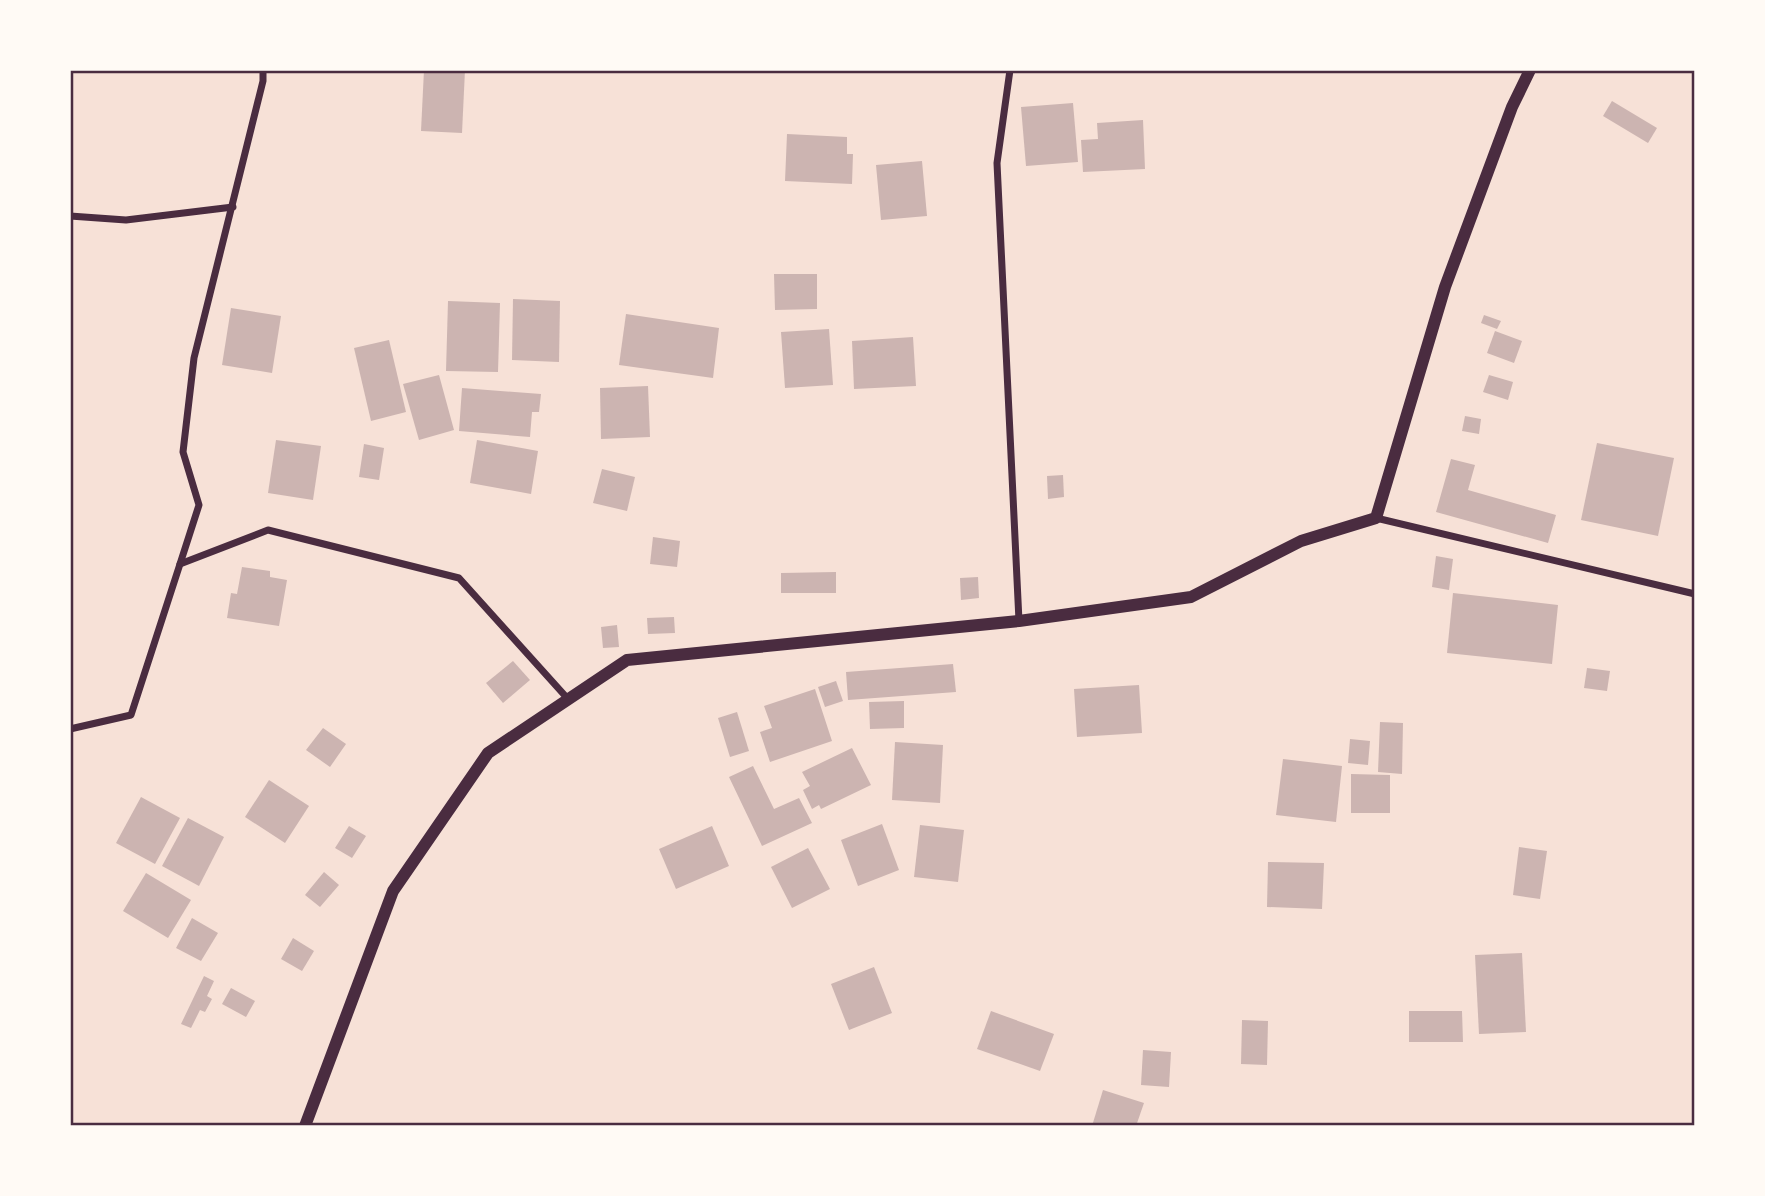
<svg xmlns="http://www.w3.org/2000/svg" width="1765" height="1196" viewBox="0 0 1765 1196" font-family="'Sofia Sans Condensed',sans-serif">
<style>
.building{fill:#ccb4b1}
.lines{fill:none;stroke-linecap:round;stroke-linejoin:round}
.minor{stroke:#4a2c40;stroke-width:7}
.tertiary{stroke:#4a2c40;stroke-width:12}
.neatline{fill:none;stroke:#4a2c40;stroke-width:2.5}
</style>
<rect width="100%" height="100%" fill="#f7e1d7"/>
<g class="building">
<path d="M424,70h41l-3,63 -41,-2z"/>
<path d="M1612,101l45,27 -9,15 -45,-27z"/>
<path d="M1073,103l5,59 -52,4 -5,-59z"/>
<path d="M1143,120l2,49 -62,3 -2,-32 17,-1 -1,-16z"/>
<path d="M787,134l60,3v17h6l-1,30 -67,-3z"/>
<path d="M922,161l5,55 -46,4 -5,-55z"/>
<path d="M774,274h43v35l-42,1z"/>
<path d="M513,299l47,2 -1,61 -47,-2z"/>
<path d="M448,301l52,2 -2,69 -52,-1z"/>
<path d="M231,308l50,8 -9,57 -50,-8z"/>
<path d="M626,314l93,14 -6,50 -94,-13z"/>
<path d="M1484,315l17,6 -4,8 -16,-6z"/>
<path d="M829,329l4,56 -48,3 -4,-56z"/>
<path d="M1495,331l27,10 -8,22 -27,-10z"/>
<path d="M913,337l3,49 -62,3 -2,-48z"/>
<path d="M389,340l17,72 -35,9 -17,-73z"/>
<path d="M439,375l15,55 -35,10 -16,-56z"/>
<path d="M1489,375l24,7 -5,18 -25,-8z"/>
<path d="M648,386l2,51 -49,2 -1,-51z"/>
<path d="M462,388l79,6 -2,18h-7l-2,25 -71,-6z"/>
<path d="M1465,416l16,3 -2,15 -17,-3z"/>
<path d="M276,440l45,6 -8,54 -45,-7z"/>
<path d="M477,440l61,11 -7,43 -61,-11z"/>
<path d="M1597,443l77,15 -16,78 -77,-16z"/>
<path d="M364,444l20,4 -5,32 -20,-3z"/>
<path d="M1451,459l24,6 -7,25 88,25 -8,28 -112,-31z"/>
<path d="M602,469l33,8 -8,34 -34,-8z"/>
<path d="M1063,475l1,22 -16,2 -1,-23z"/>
<path d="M653,537l27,4 -3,26 -27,-3z"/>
<path d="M1436,556l17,3 -4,31 -17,-3z"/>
<path d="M242,567l28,4v6l17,3 -8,46 -52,-8 4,-25 6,1z"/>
<path d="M836,572v21h-55v-20z"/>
<path d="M978,577l1,21 -18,2 -1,-22z"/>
<path d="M1453,593l105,12 -6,59 -105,-11z"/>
<path d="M674,617l1,16 -27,1 -1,-16z"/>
<path d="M617,625l2,22 -16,1 -2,-21z"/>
<path d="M513,661l17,19 -27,23 -17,-20z"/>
<path d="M953,664l3,28 -108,8 -2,-28z"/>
<path d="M1587,668l23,3 -3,20 -23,-3z"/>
<path d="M836,681l7,20 -18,6 -7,-20z"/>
<path d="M1139,685l3,48 -65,4 -3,-48z"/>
<path d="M815,689l17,52 -62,21 -10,-30 12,-4 -8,-22z"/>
<path d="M904,701v27l-34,1 -1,-27z"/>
<path d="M737,712l12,39 -19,6 -12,-39z"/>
<path d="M1380,722l23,1 -1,51 -24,-2z"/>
<path d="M323,728l23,16 -16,23 -24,-17z"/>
<path d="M1350,739l20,2 -2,24 -20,-2z"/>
<path d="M895,742l48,3 -3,58 -48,-3z"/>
<path d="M852,748l19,37 -50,24 -2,-4 -7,4 -9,-19 7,-4 -8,-14z"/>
<path d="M1283,759l59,7 -6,56 -60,-7z"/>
<path d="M753,766l21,43 25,-11 13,25 -50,23 -33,-69z"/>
<path d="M1351,774l39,1v38h-39z"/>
<path d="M269,780l40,26 -24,37 -40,-26z"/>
<path d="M141,797l39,21 -25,46 -39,-21z"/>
<path d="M188,818l36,19 -25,49 -37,-20z"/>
<path d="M882,824l17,46 -41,16 -17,-46z"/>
<path d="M920,825l44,5 -6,52 -44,-5z"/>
<path d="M349,826l17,10 -14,22 -17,-10z"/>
<path d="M712,826l17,40 -53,23 -17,-40z"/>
<path d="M1519,847l28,4 -7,48 -27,-4z"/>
<path d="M808,848l22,41 -38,19 -21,-41z"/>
<path d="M1268,862l56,1 -2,46 -55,-2z"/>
<path d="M324,872l15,13 -19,22 -15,-12z"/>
<path d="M146,873l45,27 -23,38 -45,-27z"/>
<path d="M192,918l26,15 -17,28 -25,-13z"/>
<path d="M293,938l21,13 -12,20 -21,-12z"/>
<path d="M1522,953l4,79 -47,2 -4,-79z"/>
<path d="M874,967l18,46 -43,17 -18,-46z"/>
<path d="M204,976l10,5 -7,15 5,3 -7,13 -5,-2 -9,18 -10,-4z"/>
<path d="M231,988l24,13 -9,16 -24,-13z"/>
<path d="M991,1011l63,23 -14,37 -63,-22z"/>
<path d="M1409,1011h53l1,31h-54z"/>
<path d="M1242,1020l26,1 -1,44 -26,-1z"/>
<path d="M1143,1050l28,2 -2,35 -28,-2z"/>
<path d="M1103,1090l41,13 -8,23h-44z"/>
</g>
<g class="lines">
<g class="minor">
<path d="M1010,70l-13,93 22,458"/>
<path d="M70,216l56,4 107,-13"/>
<path d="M1376,518l319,76"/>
<path d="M180,564l19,-59 -16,-53 11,-94 69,-277v-11"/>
<path d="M70,729l61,-14 49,-151 88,-34 191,48 109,121"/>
</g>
<path class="tertiary" d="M305,1126l88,-235 95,-138 139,-93 392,-39 172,-24 110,-56 75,-23 69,-231 67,-180 18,-37"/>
</g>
<rect width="1765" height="1196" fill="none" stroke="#fffaf5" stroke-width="144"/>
<rect x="72" y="72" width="1621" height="1052" class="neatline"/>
</svg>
